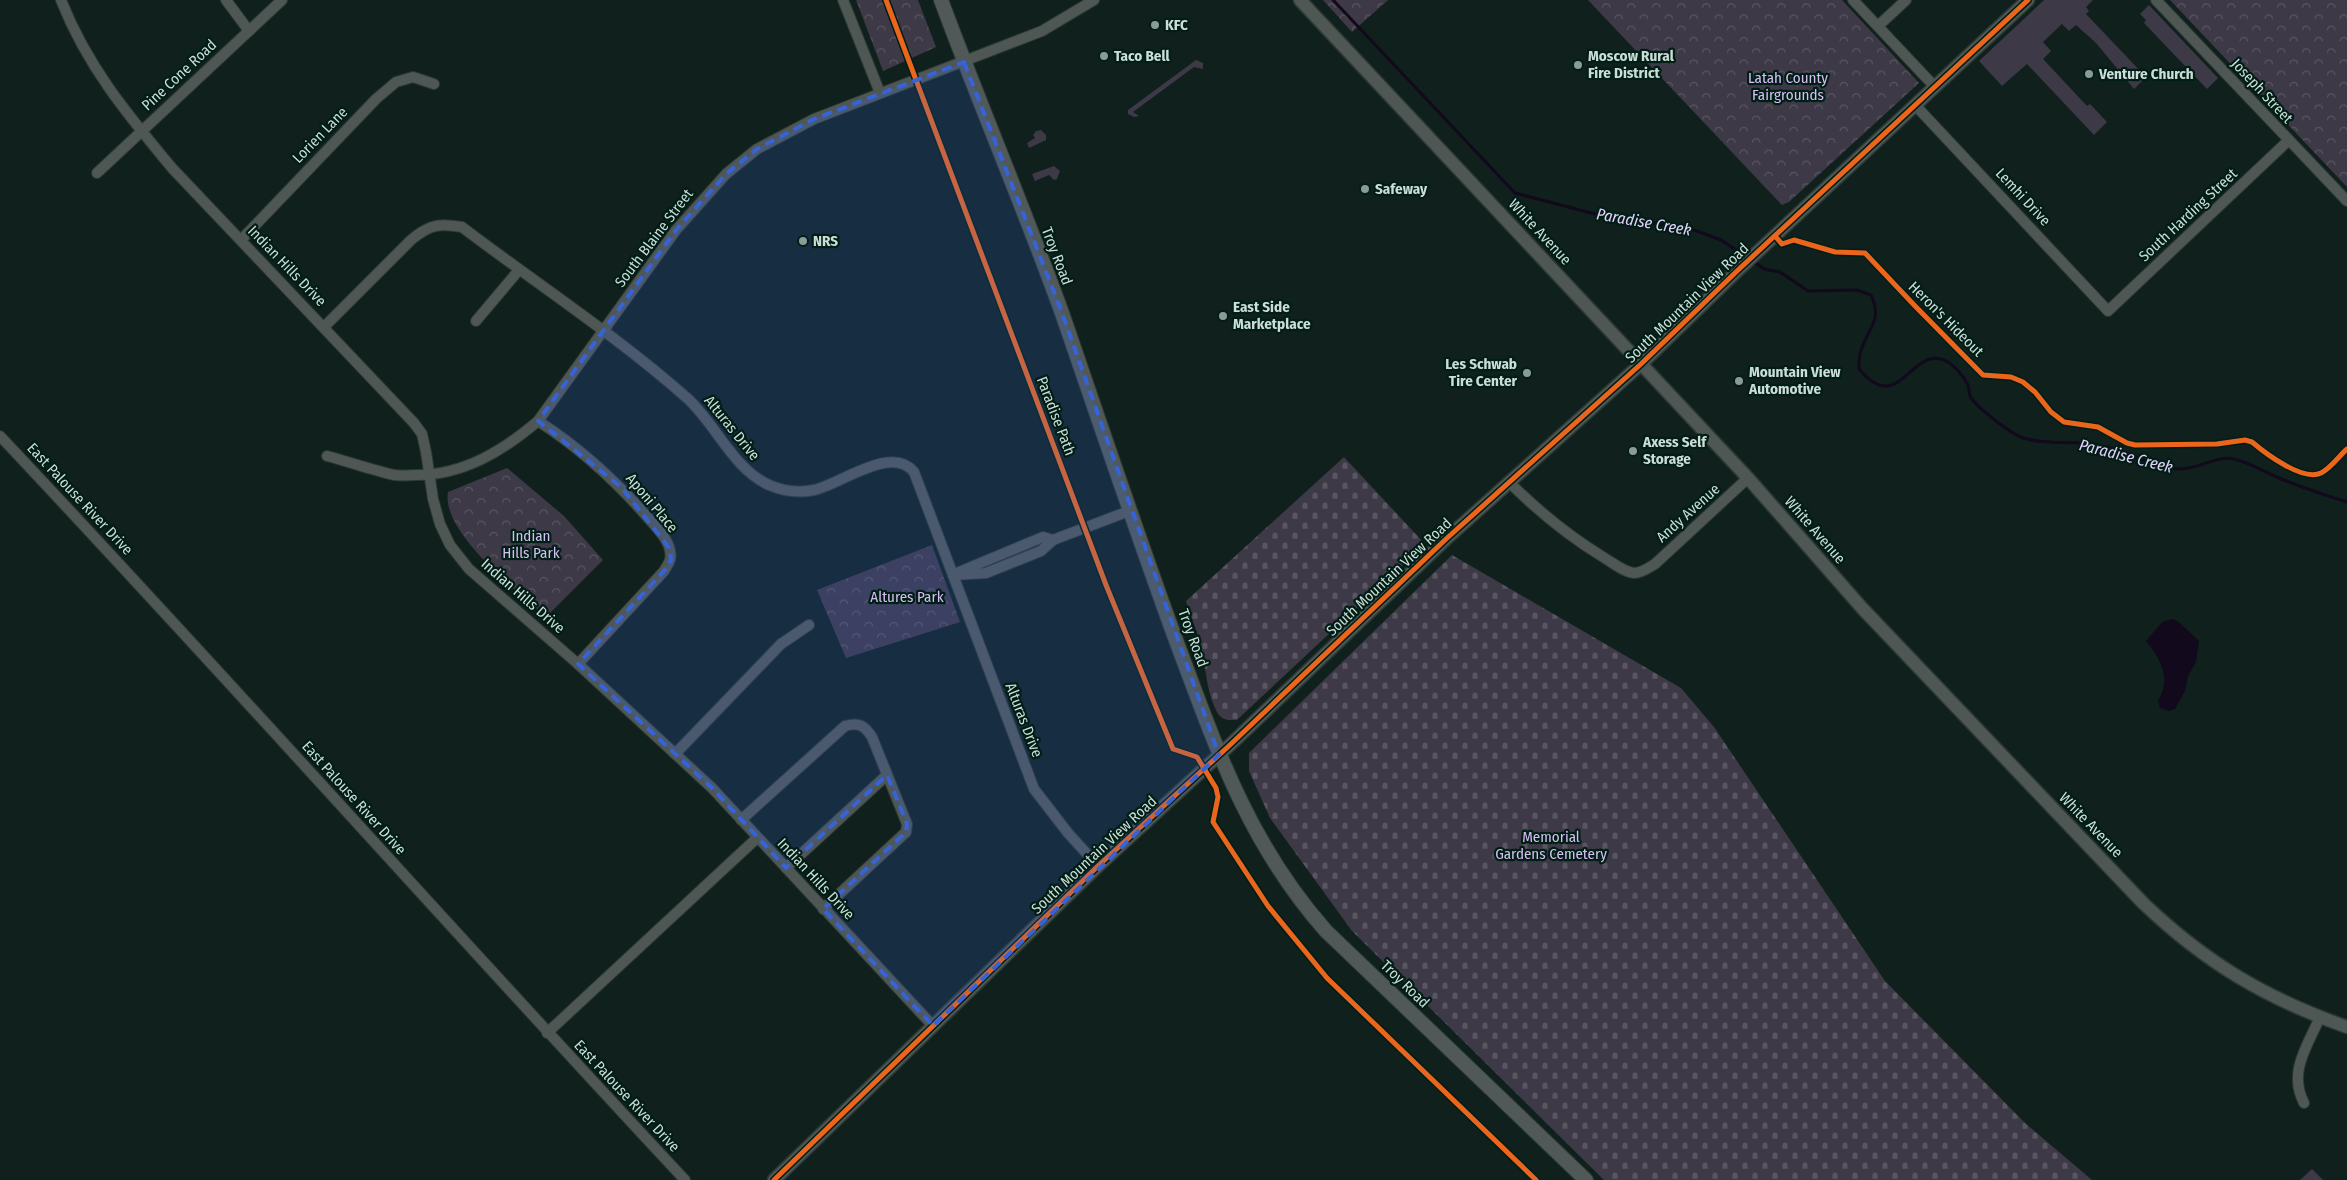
<svg xmlns="http://www.w3.org/2000/svg" width="2347" height="1180" viewBox="0 0 2347 1180" font-family="'Fira Sans Condensed',sans-serif">
<style>
.green{fill:#3e3947}
.forest{fill:url(#forest-crowns)}
.cemetery{fill:url(#cemetery-stones)}
.water{fill:#12091c}
.lines{fill:none;stroke-linecap:round;stroke-linejoin:round}
.stream{stroke:#12091c;stroke-width:3}
.minor-casing{stroke:#2c3935;stroke-width:12}
.tertiary-casing{stroke:#2c3935;stroke-width:15}
.secondary-casing{stroke:#2c3935;stroke-width:16}
.minor{stroke:#4f5754;stroke-width:10}
.tertiary{stroke:#4f5754;stroke-width:12}
.secondary{stroke:#505957;stroke-width:14}
.cycleway-casing{stroke:#011e16;stroke-width:8}
.cycleway{stroke:#eb651d;stroke-width:5}
.marked{fill:#3763d8;fill-opacity:0.2;stroke:#3763d8;stroke-width:4;stroke-dasharray:10 6;stroke-linejoin:round}
.poi-dot{fill:#8a9b96;stroke:#011e16;stroke-width:2}
.labels{text-anchor:middle;dominant-baseline:central;stroke-width:4.5;stroke-linejoin:round;paint-order:stroke}
.poi-label{font-size:15px;font-weight:bold;fill:#ccddd7;stroke:#011e16;text-anchor:start}
.street-label{font-size:15px;fill:#ccddd7;stroke:#011e16}
.park-label{font-size:15px;fill:#d8bff3;stroke:#011e16}
.water-label{font-size:16px;font-style:italic;fill:#e6d2fc;stroke:#011e16}
</style>
<defs>
<pattern id="forest-crowns" width="20" height="18" patternUnits="userSpaceOnUse" patternTransform="scale(1.25)"><rect width="20" height="18" fill="#3e3947"/><path d="M2 6a3 3 0 1 1 6 0M12 15a3 3 0 1 1 6 0" fill="none" stroke="#595561"/></pattern>
<pattern id="cemetery-stones" width="16" height="16" patternUnits="userSpaceOnUse" patternTransform="scale(1.25)"><rect width="16" height="16" fill="#3e3947"/><path d="M2 7V4a2 2 0 0 1 4 0v3zM10 15v-3a2 2 0 0 1 4 0v3z" fill="#595561"/></pattern>
</defs>
<rect width="100%" height="100%" fill="#10201c"/>
<g class="green">
<path d="M2044,0h49l-7,7 3,4 -3,3 60,63 -12,12 -38,-46 -20,-18 -7,6 -7,-7 -19,18 8,9 -8,8 44,47 3,-2 17,18 -13,13 -67,-71 -25,22 -23,-25z"/>
<path d="M2149,5l69,73 -11,11 -63,-66 2,-3 -6,-6z"/>
<path d="M1196,60l7,3v6l-9,-2 -61,45 6,4 -5,1 -6,-3v-4z"/>
<path d="M1041,130l5,5v5l-17,8 -2,-5 8,-5 -2,-3 3,-4z"/>
<path d="M1054,166l6,5 -3,8 -3,1 -5,-5 -14,6 -3,-7z"/>
<path d="M2312,1169l11,11h-23z"/>
</g>
<g class="forest">
<path d="M856,0h62l18,47 -53,24z"/>
<path d="M1323,0h65l-36,32z"/>
<path d="M1588,0h254l77,83 -130,119 -7,3z"/>
<path d="M2170,0h177v187z"/>
<path d="M507,468l57,48 39,44 -57,57c-28,-25 -105,-85 -98,-125z"/>
<path d="M932,545l28,77 -114,36 -29,-68z"/>
</g>
<g class="cemetery">
<path d="M1344,457l81,87 -188,176c-6,0 -13,1 -18,-5 -13,-20 -13,-50 -19,-73 -4,-14 -10,-27 -14,-41z"/>
<path d="M1452,555l229,133 33,39 171,254 140,142 67,57h-488l-252,-249 -82,-113 -21,-47v-18z"/>
</g>
<path class="water" d="M2172,619l7,3 20,19 -3,21 -8,14 -3,15 -10,18 -6,2 -9,-3 -2,-8c14,-20 2,-42 -12,-59l16,-19z"/>
<g class="lines">
<g class="stream">
<path d="M1333,0l182,193 80,21 99,16 27,10 26,17"/>
<path d="M1753,261l11,8 16,3 28,19 49,-1 14,5c13,27 -5,34 -11,59 -1,4 -1,10 -1,15 42,50 52,-28 89,-7 7,4 16,15 20,23 1,3 1,8 2,11 6,11 42,39 54,42 21,7 46,3 68,6 11,2 25,5 36,10 17,6 32,15 51,15 19,1 36,-14 55,-10 15,3 30,13 45,19 22,9 46,17 68,24"/>
</g>
<defs>
<g id="minor">
<path d="M61,0c26,66 66,114 111,168l242,255 8,11 4,18 7,47 7,25 10,21 19,24 109,95 134,124 221,238"/>
<path d="M226,0l23,31"/>
<path d="M843,0l37,93"/>
<path d="M1853,0l82,87"/>
<path d="M2156,0l191,201"/>
<path d="M1878,26l28,-26"/>
<path d="M1915,105l193,206 181,-171"/>
<path d="M97,173l185,-173"/>
<path d="M241,240l135,-141 20,-17 17,-5 21,7"/>
<path d="M476,321l43,-51"/>
<path d="M324,327l87,-87c18,-15 27,-17 51,-13 75,57 155,109 225,171 29,26 46,71 82,87 14,6 30,8 45,5 27,-6 78,-46 100,-18l120,317 34,44 30,33"/>
<path d="M538,421c42,27 79,61 111,98 8,9 19,20 21,32 2,9 -2,13 -6,20l-86,93"/>
<path d="M0,436c231,245 455,498 685,744"/>
<path d="M327,456c22,6 45,14 67,19 8,1 16,0 23,0 47,0 87,-25 121,-54l138,-191 50,-56 31,-25 57,-30 228,-88 52,-31"/>
<path d="M1509,482c30,30 58,53 94,75 9,5 20,15 31,16 8,0 14,-5 21,-9l93,-86"/>
<path d="M959,572l84,-35 10,3"/>
<path d="M953,575l33,-2 55,-22 12,-11 76,-29"/>
<path d="M675,754l106,-110 28,-19"/>
<path d="M741,820l104,-94c14,-4 19,-1 27,11l35,87 -1,8 -83,77"/>
<path d="M786,868l101,-93"/>
<path d="M547,1033l210,-195"/>
<path d="M2304,1103c-16,-31 3,-56 16,-86"/>
</g>
<g id="tertiary">
<path d="M1300,0l448,478 114,130 281,295c63,60 122,95 204,124"/>
<path d="M774,1180l324,-314 133,-122 215,-205 195,-175 96,-93 291,-271"/>
</g>
<path id="secondary" d="M941,0c39,105 83,208 121,313 37,107 73,215 112,322 41,109 73,207 152,296l260,249"/>
</defs>
<use href="#minor" class="minor-casing"/>
<use href="#tertiary" class="tertiary-casing"/>
<use href="#secondary" class="secondary-casing"/>
<use href="#minor" class="minor"/>
<use href="#tertiary" class="tertiary"/>
<use href="#secondary" class="secondary"/>
<defs>
<g id="cycleway">
<path d="M886,0l220,585 67,164 24,8 19,31 2,9 -5,25 55,84 59,72 209,202"/>
<path d="M1775,236l7,8 12,-4 41,12 30,1 51,54 67,68 28,2 12,5 12,10 16,20 13,10 34,5 29,16 8,2 82,-1 28,-4 7,2c13,11 51,40 69,31 10,-5 18,-17 26,-24"/>
<path d="M774,1180l324,-314 133,-122 215,-205 195,-175 96,-93 291,-271"/>
</g>
</defs>
<use href="#cycleway" class="cycleway-casing"/>
<use href="#cycleway" class="cycleway"/>
</g>
<path class="marked" d="M964,62l97,248 158,445 -286,271 -110,-117 83,-77 1,-8 -20,-49 -101,93 -74,-80 -134,-124 86,-93 7,-11 -1,-11 -49,-62 -83,-66 138,-191 50,-56 31,-25 57,-30z"/>
<g class="poi-dot">
<circle cx="1155" cy="25" r="5"/>
<circle cx="1104" cy="56" r="5"/>
<circle cx="1578" cy="65" r="5"/>
<circle cx="2089" cy="74" r="5"/>
<circle cx="1365" cy="189" r="5"/>
<circle cx="803" cy="241" r="5"/>
<circle cx="1223" cy="316" r="5"/>
<circle cx="1527" cy="373" r="5"/>
<circle cx="1739" cy="381" r="5"/>
<circle cx="1633" cy="451" r="5"/>
</g>
<g class="labels">
<g class="poi-label">
<text x="1165" y="25">KFC</text>
<text x="1114" y="56">Taco Bell</text>
<text x="1588" y="56">Moscow Rural<tspan x="1588" dy="17">Fire District</tspan></text>
<text x="2099" y="74">Venture Church</text>
<text x="1375" y="189">Safeway</text>
<text x="813" y="241">NRS</text>
<text x="1233" y="307">East Side<tspan x="1233" dy="17">Marketplace</tspan></text>
<text x="1517" y="364" text-anchor="end">Les Schwab<tspan x="1517" dy="17">Tire Center</tspan></text>
<text x="1749" y="372">Mountain View<tspan x="1749" dy="17">Automotive</tspan></text>
<text x="1643" y="442">Axess Self<tspan x="1643" dy="17">Storage</tspan></text>
</g>
<g class="street-label">
<text transform="translate(179 75) rotate(-43)">Pine Cone Road</text>
<text transform="translate(2262 91) rotate(47)">Joseph Street</text>
<text transform="translate(320 135) rotate(-46)">Lorien Lane</text>
<text transform="translate(2023 197) rotate(47)">Lemhi Drive</text>
<text transform="translate(2188 215) rotate(-43)">South Harding Street</text>
<text transform="translate(1540 232) rotate(47)">White Avenue</text>
<text transform="translate(654 238) rotate(-53)">South Blaine Street</text>
<text transform="translate(1057 256) rotate(69)">Troy Road</text>
<text transform="translate(287 266) rotate(46)">Indian Hills Drive</text>
<text transform="translate(1687 303) rotate(-44)">South Mountain View Road</text>
<text transform="translate(1946 319) rotate(45)">Heron's Hideout</text>
<text transform="translate(1056 416) rotate(69)">Paradise Path</text>
<text transform="translate(732 428) rotate(51)">Alturas Drive</text>
<text transform="translate(80 499) rotate(47)">East Palouse River Drive</text>
<text transform="translate(652 503) rotate(50)">Aponi Place</text>
<text transform="translate(1688 513) rotate(-42)">Andy Avenue</text>
<text transform="translate(1815 530) rotate(49)">White Avenue</text>
<text transform="translate(1389 577) rotate(-43)">South Mountain View Road</text>
<text transform="translate(523 596) rotate(41)">Indian Hills Drive</text>
<text transform="translate(1193 638) rotate(70)">Troy Road</text>
<text transform="translate(1024 720) rotate(69)">Alturas Drive</text>
<text transform="translate(354 798) rotate(48)">East Palouse River Drive</text>
<text transform="translate(2091 825) rotate(46)">White Avenue</text>
<text transform="translate(1094 855) rotate(-43)">South Mountain View Road</text>
<text transform="translate(816 879) rotate(47)">Indian Hills Drive</text>
<text transform="translate(1405 984) rotate(44)">Troy Road</text>
<text transform="translate(627 1096) rotate(47)">East Palouse River Drive</text>
</g>
<g class="park-label">
<text x="1788" y="78">Latah County<tspan x="1788" dy="17">Fairgrounds</tspan></text>
<text x="531" y="536">Indian<tspan x="531" dy="17">Hills Park</tspan></text>
<text x="907" y="597">Altures Park</text>
<text x="1551" y="837">Memorial<tspan x="1551" dy="17">Gardens Cemetery</tspan></text>
</g>
<g class="water-label">
<text transform="translate(1644 222) rotate(10)">Paradise Creek</text>
<text transform="translate(2126 456) rotate(14)">Paradise Creek</text>
</g>
</g>
</svg>
